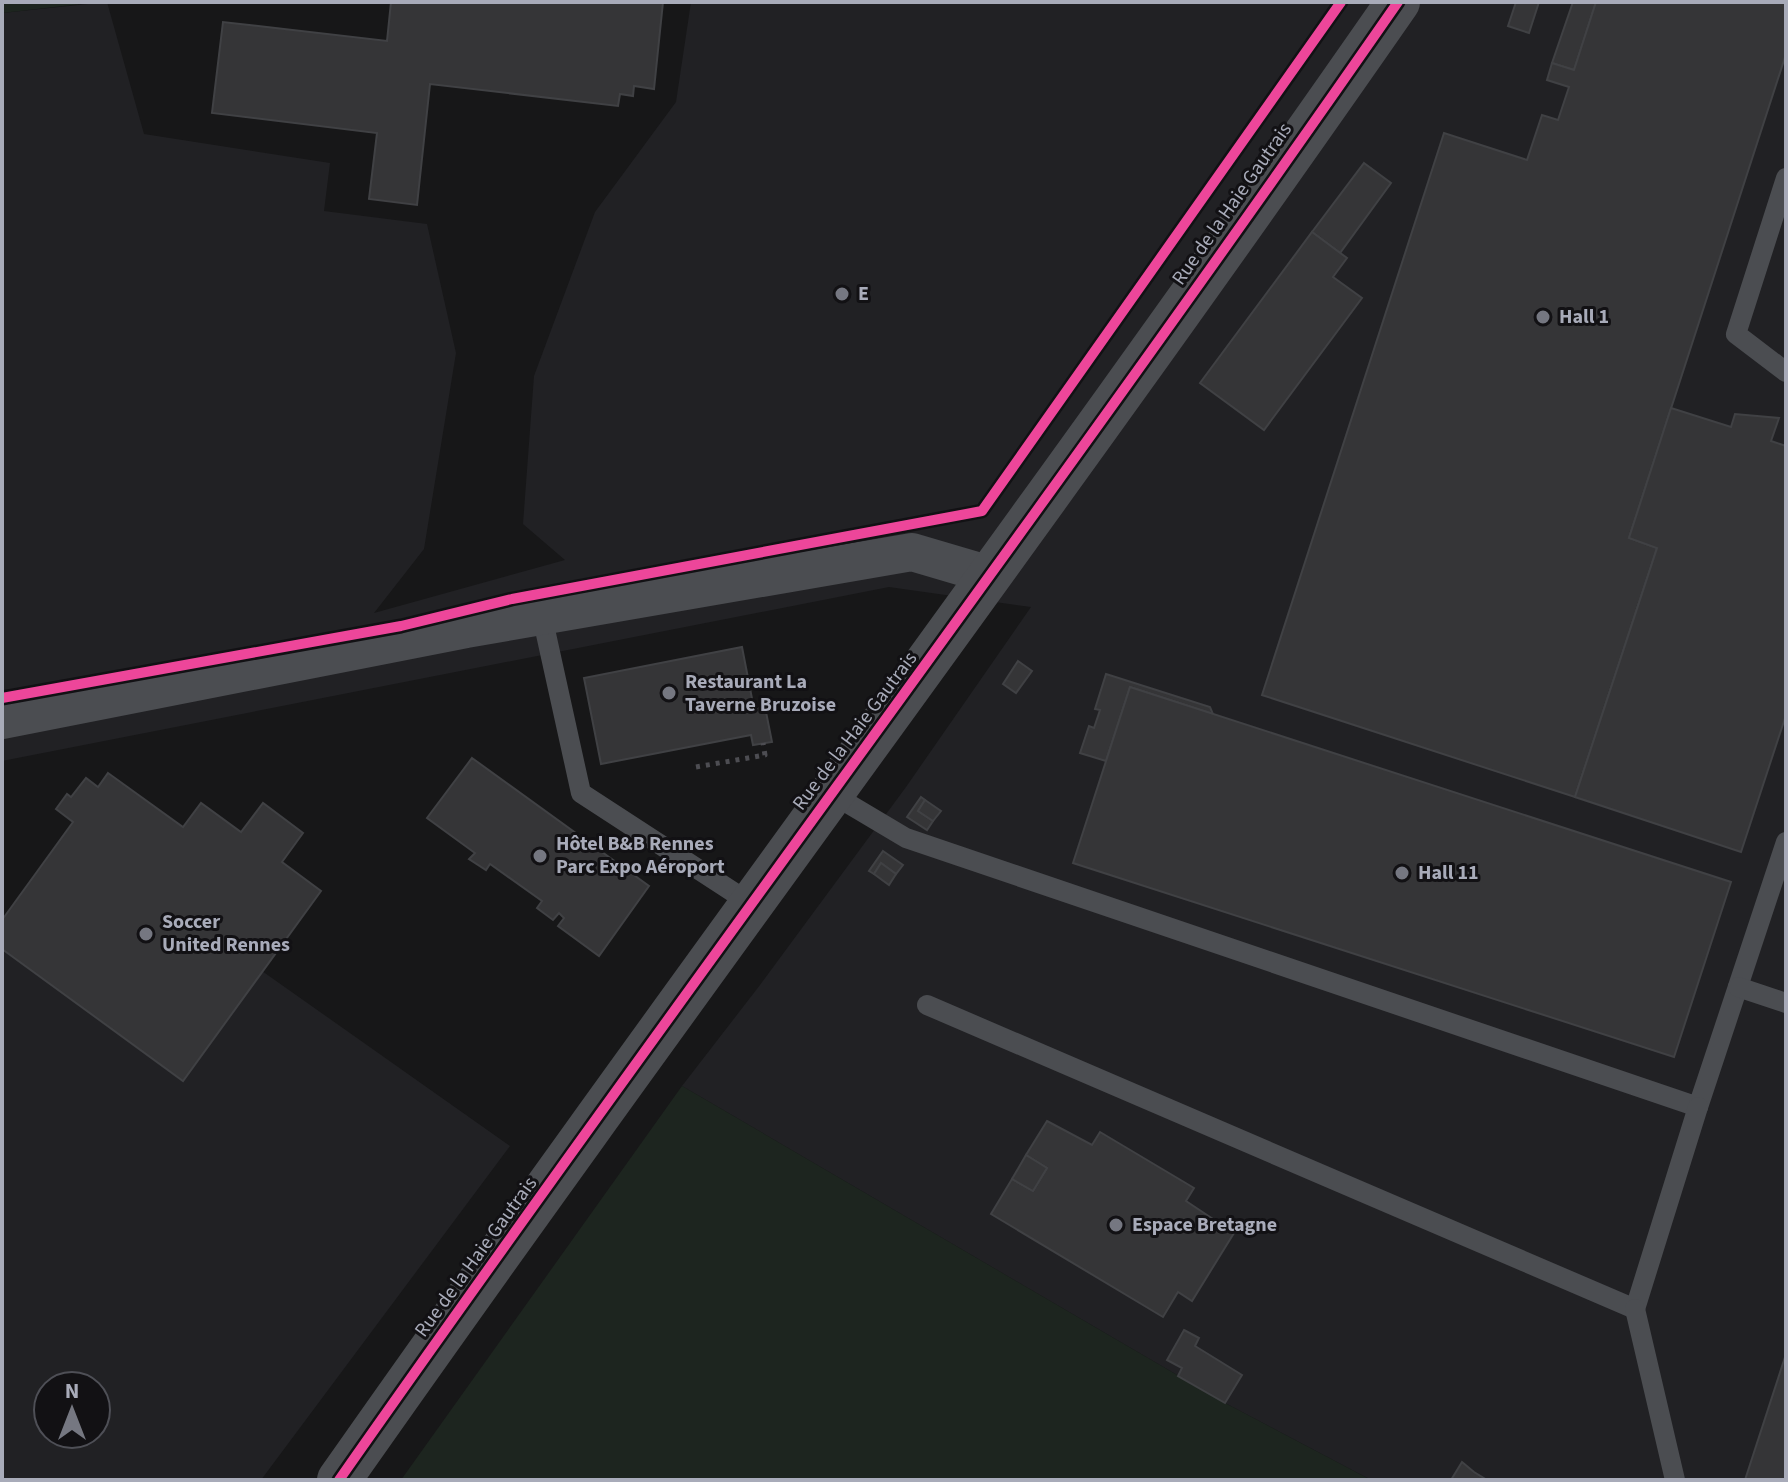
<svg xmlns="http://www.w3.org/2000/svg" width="1788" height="1482" viewBox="0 0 1788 1482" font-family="'Source Sans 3',sans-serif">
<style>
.built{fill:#212124;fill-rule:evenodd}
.green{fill:#1d251f}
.building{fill:#353537;stroke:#404144;stroke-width:2}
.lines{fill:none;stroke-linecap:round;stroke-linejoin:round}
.path{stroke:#4d4d52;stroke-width:5;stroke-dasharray:4 6;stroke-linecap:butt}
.service{stroke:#4b4d51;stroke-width:20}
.minor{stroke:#4b4d51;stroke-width:38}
.tertiary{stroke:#4b4d51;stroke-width:44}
.cycleway-casing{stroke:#121114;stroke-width:15}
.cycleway{stroke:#ed469a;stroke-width:10}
.poi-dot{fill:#757781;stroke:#121114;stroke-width:3}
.labels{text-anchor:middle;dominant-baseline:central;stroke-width:6;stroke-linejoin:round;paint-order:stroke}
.street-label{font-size:20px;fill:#a8abb9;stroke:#121114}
.poi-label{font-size:20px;font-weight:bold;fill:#a8abb9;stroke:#121114;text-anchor:start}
</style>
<rect width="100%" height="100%" fill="#171718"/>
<g class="built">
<path d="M107,2l37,132 186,29 -6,48 103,13 29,129 -32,196 -50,64 191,-53 -42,-36 11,-148 61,-164 81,-110 15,-100h1095v1478h-415l-146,-77 -543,-317 78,-101 146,-198 125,-180 -142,-20 -887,174v-748z"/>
<path d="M2,949l180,132 80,-110 248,175 -249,334h-259zM48,1386h48v48h-48z"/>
</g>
<g class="green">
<path d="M2,2h96l-96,11z"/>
<path d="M682,1086l543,317 146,77h-970z"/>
</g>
<g class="building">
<path d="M391,2h272l-9,87 -20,-3 -1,10 -13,-2 -2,12 -188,-22 -13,121 -48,-6 8,-66 -165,-20 11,-91 164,19z"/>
<path d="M1516,2h23l-10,31 -21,-7z"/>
<path d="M1573,2h23l-22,68 -22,-7z"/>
<path d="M1596,2h190v52l-157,484 28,10 -82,249 -313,-102 182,-562 83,27 15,-45 16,5 11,-33 -22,-7 5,-17 22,7z"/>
<path d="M1364,163l27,20 -51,70 -28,-21z"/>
<path d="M1312,232l35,26 -14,19 29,21 -98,132 -64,-47z"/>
<path d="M1671,408l60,19 4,-13 44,4 -8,23 15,5v269l-45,137 -166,-55 82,-249 -28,-10z"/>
<path d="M742,647l12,62 11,-2 7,35 -19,3 -2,-10 -150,29 -17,-86z"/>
<path d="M1018,661l14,10 -16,22 -13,-9z"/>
<path d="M1106,674l104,33 3,7 -83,-27 -24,74 -26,-8 9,-27 5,2 6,-18 -5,-1z"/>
<path d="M1130,687l601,195 -57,175 -601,-194z"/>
<path d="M472,758l177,128 -50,70 -41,-30 6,-8 -5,-5 -6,7 -16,-12 5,-7 -52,-37 -4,6 -17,-11 6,-6 -48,-35z"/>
<path d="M108,773l75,54 18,-24 40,29 22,-29 40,30 -21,29 39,29 -138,190 -181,-132v-29l71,-98 -17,-13 11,-15 4,3 15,-19 12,9z"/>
<path d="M921,797l4,3 -7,11 15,10 -6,9 -20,-13z"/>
<path d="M925,800l16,11 -8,10 -15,-10z"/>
<path d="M883,851l20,14 -7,9 -15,-11 -7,11 -5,-3z"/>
<path d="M881,863l15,11 -7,11 -15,-11z"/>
<path d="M1047,1121l45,24 8,-13 94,56 -8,13 48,32 -42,68 -14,-9 -15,25 -172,-103 21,-35 21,12 14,-23 -21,-13z"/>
<path d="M1026,1155l21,13 -14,23 -21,-12z"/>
<path d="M1184,1330l15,8 -4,8 47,29 -17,28 -47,-27 4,-8 -15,-8z"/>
<path d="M1786,1354v126h-41z"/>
<path d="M1462,1462l12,10 13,8h-36z"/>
</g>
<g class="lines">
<path class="path" d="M696,767l69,-12 -2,-12"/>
<g class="service">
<path d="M1786,178l-50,156 50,38"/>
<path d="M542,616l39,177 169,110"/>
<path d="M832,794l74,44 792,269 88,-265"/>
<path d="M1738,987l48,16"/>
<path d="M927,1005l708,304 63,-202"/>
<path d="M1635,1309l40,171"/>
</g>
<path class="minor" d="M2,720l464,-91 446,-77 78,23"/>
<path class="tertiary" d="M339,1480c348,-496 713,-980 1059,-1478"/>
<defs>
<g id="cycleway">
<path d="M2,698l399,-72 111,-27 470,-88 359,-509"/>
<path d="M339,1480c348,-496 713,-980 1059,-1478"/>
</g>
</defs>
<use href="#cycleway" class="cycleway-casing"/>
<use href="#cycleway" class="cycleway"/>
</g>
<g class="poi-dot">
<circle cx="842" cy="294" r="8"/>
<circle cx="1543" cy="317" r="8"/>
<circle cx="669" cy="693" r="8"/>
<circle cx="540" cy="856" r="8"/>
<circle cx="1402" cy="873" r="8"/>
<circle cx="146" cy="934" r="8"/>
<circle cx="1116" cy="1225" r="8"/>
</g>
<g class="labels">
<g class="street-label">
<text transform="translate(1232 204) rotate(-55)">Rue de la Haie Gautrais</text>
<text transform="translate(855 731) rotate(-53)">Rue de la Haie Gautrais</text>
<text transform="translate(476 1257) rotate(-54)">Rue de la Haie Gautrais</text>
</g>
<g class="poi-label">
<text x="858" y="294">E</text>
<text x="1559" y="317">Hall 1</text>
<text x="685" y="682">Restaurant La<tspan x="685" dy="23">Taverne Bruzoise</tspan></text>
<text x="556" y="844">Hôtel B&amp;B Rennes<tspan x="556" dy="23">Parc Expo Aéroport</tspan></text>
<text x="1418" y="873">Hall 11</text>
<text x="162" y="922">Soccer<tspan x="162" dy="23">United Rennes</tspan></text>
<text x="1132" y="1225">Espace Bretagne</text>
</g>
</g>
<rect width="1788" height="1482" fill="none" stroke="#a8abb9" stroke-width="8"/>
<g transform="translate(72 1410)"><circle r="38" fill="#121114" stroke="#4e4f56" stroke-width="2"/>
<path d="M0-6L14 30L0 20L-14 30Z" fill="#757781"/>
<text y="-12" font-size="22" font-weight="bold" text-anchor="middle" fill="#a8abb9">N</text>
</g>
</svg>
